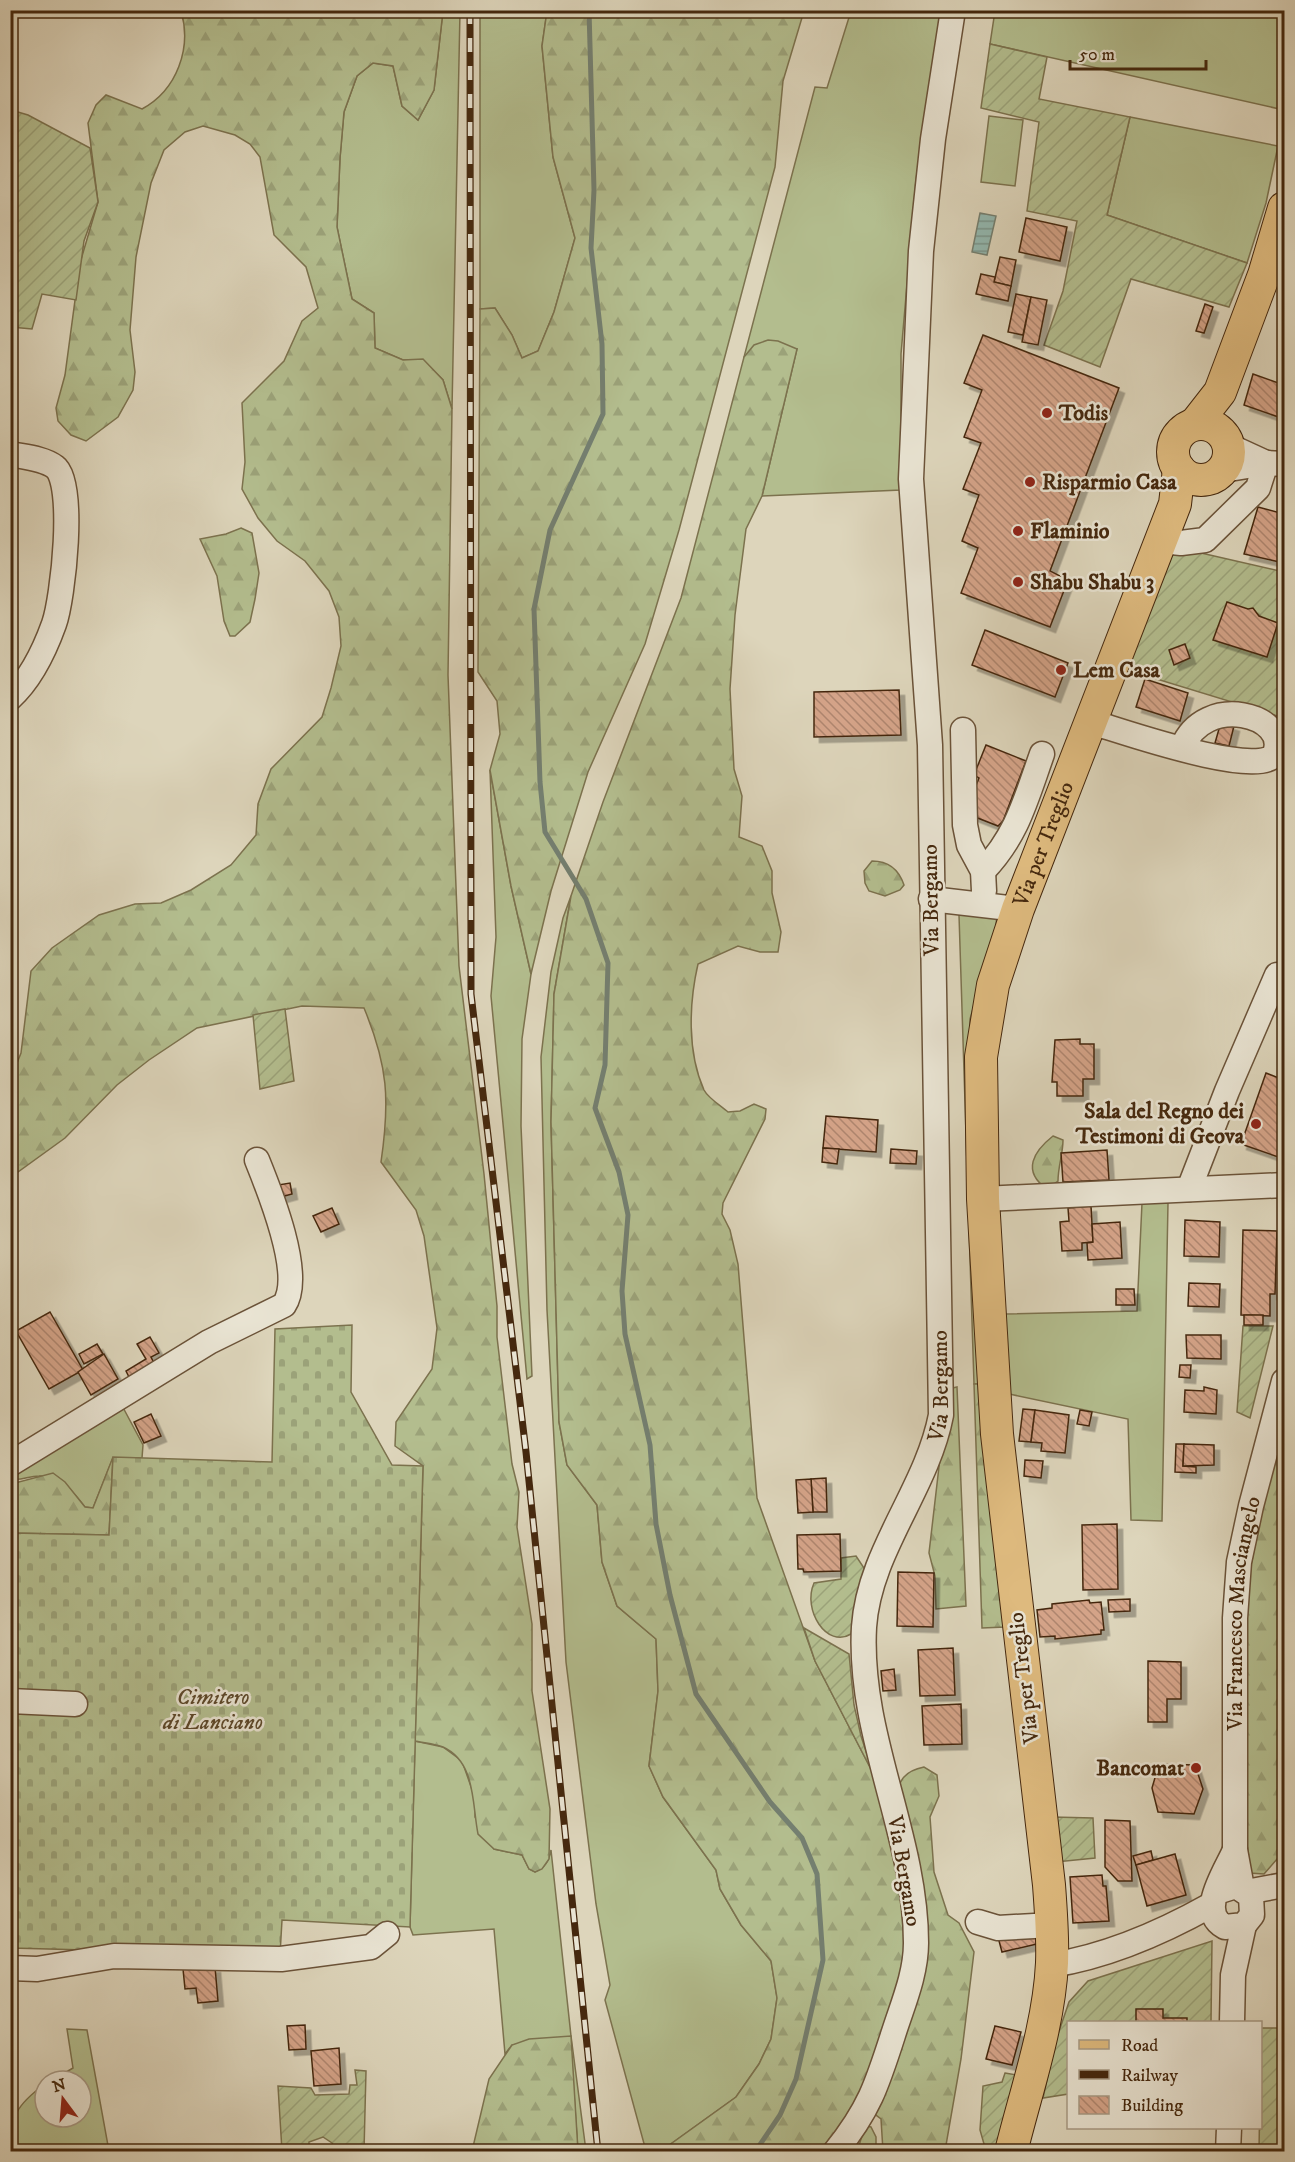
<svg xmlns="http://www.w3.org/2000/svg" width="1295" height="2162" viewBox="0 0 1295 2162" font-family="'IM FELL DW Pica',serif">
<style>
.grass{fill:#b3bd8e;stroke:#7c724e;stroke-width:1.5}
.forest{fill:url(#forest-firs);stroke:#7c724e;stroke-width:1.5}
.cemetery{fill:url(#cemetery-stones);stroke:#7c724e;stroke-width:1.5}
.garden{fill:url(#garden-furrows);stroke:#7c724e;stroke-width:1.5}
.water{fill:url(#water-rules);stroke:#747f70;stroke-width:1.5}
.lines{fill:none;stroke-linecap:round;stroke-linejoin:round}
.stream{stroke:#747f70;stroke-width:5}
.building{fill:url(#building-back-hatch);stroke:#45280e;stroke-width:1.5;filter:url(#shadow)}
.minor-casing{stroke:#6b5339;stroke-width:27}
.major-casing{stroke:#45280e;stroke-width:34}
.minor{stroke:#e9e4d3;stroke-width:24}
.major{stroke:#deba7e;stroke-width:32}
.rail-casing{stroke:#45280e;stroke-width:7}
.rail{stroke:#e9e4d3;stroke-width:4.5;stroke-dasharray:14;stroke-linecap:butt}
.poi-dot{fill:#8f2418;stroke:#e9e4d3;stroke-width:2}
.labels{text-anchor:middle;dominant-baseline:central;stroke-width:5;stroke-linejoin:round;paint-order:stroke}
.poi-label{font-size:22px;font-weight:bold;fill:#45280e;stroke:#e9e4d3;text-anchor:start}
.street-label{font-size:22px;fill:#45280e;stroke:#e9e4d3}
.park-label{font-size:22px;font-style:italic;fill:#5b4628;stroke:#e9e4d3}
</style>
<defs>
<pattern id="forest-firs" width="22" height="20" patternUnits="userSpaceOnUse" patternTransform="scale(1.5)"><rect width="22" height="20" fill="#b3bd8e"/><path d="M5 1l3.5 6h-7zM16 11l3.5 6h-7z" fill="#9ba279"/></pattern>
<pattern id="cemetery-stones" width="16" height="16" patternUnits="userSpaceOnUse" patternTransform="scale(1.5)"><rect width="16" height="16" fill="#b3bd8e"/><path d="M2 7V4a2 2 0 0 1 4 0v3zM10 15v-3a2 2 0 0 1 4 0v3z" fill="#9ba279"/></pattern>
<pattern id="garden-furrows" width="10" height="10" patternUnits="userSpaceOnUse" patternTransform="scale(1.5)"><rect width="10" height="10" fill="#b3bd8e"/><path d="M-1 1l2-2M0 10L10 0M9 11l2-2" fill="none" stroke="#9ba279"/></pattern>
<pattern id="water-rules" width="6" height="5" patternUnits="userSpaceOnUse" patternTransform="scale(1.5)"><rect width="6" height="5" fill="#93b9b1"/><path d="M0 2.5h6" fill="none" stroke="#7a968e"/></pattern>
<pattern id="building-back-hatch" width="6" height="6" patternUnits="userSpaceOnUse" patternTransform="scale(1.5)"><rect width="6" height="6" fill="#d4a388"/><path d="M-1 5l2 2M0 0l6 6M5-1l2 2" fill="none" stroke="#ae856e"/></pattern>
<filter id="shadow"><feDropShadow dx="5.5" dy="5.5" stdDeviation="0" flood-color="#0004"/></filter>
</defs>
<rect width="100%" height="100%" fill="#ddd5bb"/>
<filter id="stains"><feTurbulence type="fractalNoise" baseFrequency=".00333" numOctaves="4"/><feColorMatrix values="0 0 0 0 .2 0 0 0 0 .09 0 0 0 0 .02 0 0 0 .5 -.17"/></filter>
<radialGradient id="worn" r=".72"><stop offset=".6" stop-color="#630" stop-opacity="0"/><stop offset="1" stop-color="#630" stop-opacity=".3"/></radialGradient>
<g class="grass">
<path d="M443,11h17l-8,398 -9,-29 -20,-20h-20l-28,-12 -1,-35 -22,-14 -15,-72 3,-69 4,-46 13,-36 16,-13 20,3 9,40 16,14 16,-30z"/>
<path d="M480,11h67l-5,35 11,111 22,81 -21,74 -16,39 -16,7 -10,-23 -17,-27 -15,1z"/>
<path d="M851,11h90l-25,169 -15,174v136l-139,6 35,-147 -53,8 71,-270 12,1z"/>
<path d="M995,11h289v99l-294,-66z"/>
<path d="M989,116l34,4 -8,66 -34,-4z"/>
<path d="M1130,117l148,29 -12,57 -19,60 -140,-48z"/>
<path d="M490,770l21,116 20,88 -9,65 -1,87 11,250 -5,3 -36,-383 5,-59z"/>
<path d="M571,896l-17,98 -3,128 8,300 8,43 30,40 5,57 15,44 39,33 2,52 -9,75 14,31 53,73 4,19 21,36 30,36 6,37 -6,41 -12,25 -23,33 -75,54h-15l-41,-151 5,-15 -14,-81 -30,-242 -19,-352 -6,-253 10,-85 12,-54z"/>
<path d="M959,915h38l-2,18 -25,86 -2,117 13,248h-7z"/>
<path d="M1142,1203h26l-6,318 -31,-1 -3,-101 -119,-25 -6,-80 134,-3z"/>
<path d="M119,1400l24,45 -1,13h-29l-20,50 -8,-1c-12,-15 -24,-32 -46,-31 -11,0 -17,5 -28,3v-13z"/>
<path d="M415,1741l28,6 19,14 13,37v19l19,32 28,6 7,14 6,3c10,-4 14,-11 16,-22l20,186 15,115h-8l-8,-114 -58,8 -7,9 -11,-125 -81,6 -3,-8z"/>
<path d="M67,2029l20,1 22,121h-98c-1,-34 5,-46 34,-67v33h36v-36h-30l22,-13z"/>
<path d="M865,2126l6,1 5,10v14l-19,1z"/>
</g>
<g class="forest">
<path d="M181,11h262l-9,79 -16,30 -16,-14 -9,-40 -20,-3 -16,13 -13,36 -4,46 -3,69 15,72 22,14 1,35 28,12 20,-1 20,21 9,29 -4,266 11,291 25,208 13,132v31l15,127 7,28 -2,35 15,97v67l18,118 -1,50 -7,10 -7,3 -6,-3 -7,-14 -28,-6 -16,-15c-6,-30 -2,-72 -35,-87 -8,-3 -19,-4 -28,-6l8,-275 -28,-20 1,-24 36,-53 5,-41 -13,-92 -8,-26 -35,-48c9,-62 7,-96 -17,-154l-62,-2 -105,22 -48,32 -32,25 -52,53 -54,39v-99l10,-25 10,-82 21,-23 47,-33 36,-11 26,-1 30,-13 40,-25 25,-30 2,-31 13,-35 51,-52 9,-29 10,-42 -2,-29 -10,-26 -24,-30 -28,-20 -19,-23 -16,-29 3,-27 -3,-59 42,-42 18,-40 16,-13 -12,-41 -32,-32 -14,-78 -10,-13 -15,-9 -32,-9 -18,6 -21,18 -13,33 -15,74 -6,73 5,42 -2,18 -15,27 -32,24 -15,-6 -13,-14 -2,-13 9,-33 15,-112 18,-61 -10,-79 8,-18 10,-10 36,14c35,-19 50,-61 39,-98z"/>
<path d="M547,11h257l-21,70 -8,86 -96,363 -34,114 -57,128 -37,119 -20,83 -20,-88 -21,-116 10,-36 -3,-33 -19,-29 2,-363 15,-1 17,27 10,23 16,-7 16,-39 21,-74 -22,-81 -11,-111z"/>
<path d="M768,340l10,1 19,8 -35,147 -16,33 -11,86 -5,74 4,80 8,27 -3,41 23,9 10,25v22l9,39 -3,20h-18l-22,-6 -40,18c-9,39 -11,88 6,126 4,8 17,16 24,22l12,-1 14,-7 12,5 -1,10 -42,84 -1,11 8,16 8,34 19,234 58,163 70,135 9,2c6,-18 10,-27 30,-31l13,8 2,21 -9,21 4,55 14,43 11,8 15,29 -13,107 -16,92h-62l-2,-32 -8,-6 -50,38h-162l75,-54 23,-33 12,-25 6,-41 -6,-37 -30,-36 -21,-36 -4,-19 -53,-73 -14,-31 9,-75 -2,-52 -39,-33 -15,-44 -5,-57 -30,-40 -8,-43 -8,-300 3,-128 17,-98 32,-94 78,-204 63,-241 10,-12z"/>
<path d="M241,528l11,5 7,40 -4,26 -5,23 -15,14h-5l-6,-15 -7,-45 -17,-37 26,-5z"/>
<path d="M872,861c16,0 27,9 32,24l-4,5 -15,6 -16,-5 -4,-8 -1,-12z"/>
<path d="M1053,1136l10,4c0,14 -5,26 -5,41l-11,8c-26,-18 -13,-38 6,-53z"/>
<path d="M974,1384h7l24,243 -23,1z"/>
<path d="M957,1387l9,219 -30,3 -1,-33 -6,-23 19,-164z"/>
<path d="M1284,1415v436l-20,23 -15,-1 -4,-8 -1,-263 24,-125z"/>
<path d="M113,1457l-4,78 -98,-2v-49l42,-11 12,9 20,25 8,1z"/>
<path d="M571,2036l7,115h-106l17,-72 23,-34 17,-6z"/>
</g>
<path class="cemetery" d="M352,1325l-1,67 41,73 31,1 -13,461 -128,-7 -2,35 -269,-7v-415l98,2 4,-78 159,5 3,-133z"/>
<g class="garden">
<path d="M990,44l57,13 -8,42 91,18 -23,98 140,48 -18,44 -98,-28 -31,88 -56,-22 19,-54 14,-70 -50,-10 12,-89 -58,-14z"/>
<path d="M11,110l17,5 62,33 8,54 -14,39 -8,59 -34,-6 -10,35 -21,-2z"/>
<path d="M1188,550l96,22v146l-160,-49 44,-118z"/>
<path d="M285,1009l9,72 -34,8 -7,-74z"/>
<path d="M1243,1326h30l-23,92 -13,-6z"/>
<path d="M856,1556l10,15 -8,24 -7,39c-24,15 -49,-24 -37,-51l27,-4v-21z"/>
<path d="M804,1628l45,26 5,51 7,31 12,37 -58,-112z"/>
<path d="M1052,1817l41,1 2,40 -39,4z"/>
<path d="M1212,1941l-1,81h-143v72l-25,4 12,-55 14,-41 19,-21z"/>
<path d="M1261,2028h23v123h-25z"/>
<path d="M355,2070l11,1 -2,80h-28l-4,-8 -9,-6 -14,5v9h-27l-4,-65 33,2 4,7 34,-1 1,-9h7z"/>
<path d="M1005,2073l12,2 -19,76h-12l-6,-21 3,-44 19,-4z"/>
</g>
<path class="water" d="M980,213l16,3 -9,39 -15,-3z"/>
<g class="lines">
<path class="stream" d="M589,10l5,180 -3,58 11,96 1,70 -53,116 -16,79 6,173 5,50 41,67 22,64 -3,102 -10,43 24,64 9,43 -6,76 3,43 25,111 6,79 14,71 26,99 74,108 32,36 15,36 6,86 -27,119 -16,36 -25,37"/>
</g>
<g class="building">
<path d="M1026,218l41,9 -7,34 -41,-9z"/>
<path d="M1000,257l16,3 -5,26 -17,-4z"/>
<path d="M981,274l14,3 -1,5 17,4 -3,15 -32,-7z"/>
<path d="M1016,294l15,3 -8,38 -15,-3z"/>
<path d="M1031,297l16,3 -9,45 -16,-3z"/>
<path d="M1205,304l8,3 -9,26 -8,-2z"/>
<path d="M983,335l136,53 -69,183 18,9 -18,47 -89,-34 17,-45 -16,-7 17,-46 -16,-6 18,-46 -17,-6 18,-47 -18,-7z"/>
<path d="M1253,374l31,11v34l-40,-14z"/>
<path d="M1258,507l26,7v49l-40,-9z"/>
<path d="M1227,602l21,7 5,-1 6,8 19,7 -11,34 -54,-17z"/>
<path d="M985,630l83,33 -13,34 -83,-32z"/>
<path d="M1185,644l5,14 -16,7 -5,-15z"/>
<path d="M1145,679l43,14 -8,28 -44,-14z"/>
<path d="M899,690l2,45 -87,2v-45z"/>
<path d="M1221,722l13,4 -5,20 -14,-3z"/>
<path d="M986,745l40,16 -23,60 -5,5 -33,-13 14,-35 -5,-3z"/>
<path d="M1080,1039v5h14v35h-11v17h-26v-14h-5l3,-42z"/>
<path d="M1266,1073l18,7v79l-43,-15z"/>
<path d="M826,1116l52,4 -2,32 -53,-4z"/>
<path d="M823,1148l16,1 -2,15 -15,-2z"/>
<path d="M891,1149l26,2 -1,13 -26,-1z"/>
<path d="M1107,1150l2,30 -46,2 -2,-29z"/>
<path d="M290,1183l2,11 -15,4 -5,-12z"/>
<path d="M1091,1206l2,36 -11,1v7l-20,1 -2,-29 9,-1 -1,-13z"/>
<path d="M332,1208l7,16 -18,8 -8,-16z"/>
<path d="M1185,1220l35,2 -1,35 -35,-1z"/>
<path d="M1120,1222l2,36 -34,2 -1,-17 6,-1 -1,-18z"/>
<path d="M1243,1230l34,1 -2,63h-5v22l-29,-1z"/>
<path d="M1189,1283l31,1 -1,23 -31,-1z"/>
<path d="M1116,1289h18l1,16h-19z"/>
<path d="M50,1312l33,58 -34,19 -33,-58z"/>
<rect x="1244" y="1315" width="19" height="10"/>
<path d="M1186,1335h35v24l-34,-1z"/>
<path d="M150,1337l9,16 -8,4 5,10 -25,14 -5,-10 20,-12 -9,-15z"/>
<path d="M97,1344l6,10 -19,10 -5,-10z"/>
<path d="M104,1354l14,25 -27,16 -13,-23z"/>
<path d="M1180,1365h11l-1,13 -11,-1z"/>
<path d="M1204,1387l13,3 -1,24 -32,-2 1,-22 19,1z"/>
<path d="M1023,1409l12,1 -4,32 -12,-1z"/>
<path d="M1035,1410l34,5 -4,38 -24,-2 1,-8 -11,-1z"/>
<path d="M1080,1410l12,2 -3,14 -12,-2z"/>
<path d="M151,1414l10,22 -17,7 -10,-21z"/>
<path d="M1176,1444h8l-1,22 13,1v6l-21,-1z"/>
<path d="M1184,1444l30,1v20l-31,1z"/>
<path d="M1025,1460l18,1 -2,17 -17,-2z"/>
<path d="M826,1478l1,34h-14l-2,-33z"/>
<path d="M811,1479l2,33 -15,1 -2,-33z"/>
<path d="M1117,1524l1,65 -35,1 -1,-65z"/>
<path d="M840,1534l1,37 -37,1 -1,-3h-5l-1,-34z"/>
<path d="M898,1572l36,1 -1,54 -36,-1z"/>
<path d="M1130,1599v12l-21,1 -1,-12z"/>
<path d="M1089,1600l1,3 11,-1 3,28h-3v4l-46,5v-3l-15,1 -3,-27 15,-2v-4z"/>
<path d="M953,1648l2,47 -35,1 -2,-46z"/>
<path d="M1148,1661l33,1v37h-14v23h-19z"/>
<path d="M894,1669l2,21 -13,1 -2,-20z"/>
<path d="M961,1704l1,40 -38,1 -2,-39z"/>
<path d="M1159,1764l36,1 8,24 -9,25 -36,-2 -6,-24z"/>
<path d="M1105,1820l25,1 2,60h-14l-13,-14z"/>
<path d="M1151,1851l2,9 -17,5 -3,-9z"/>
<path d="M1175,1854l11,41 -39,11 -11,-41z"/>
<path d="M1102,1875l1,11h3l3,35 -36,2 -3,-46z"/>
<path d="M1033,1928l4,16 -35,8 -4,-15z"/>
<path d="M215,1967l3,34 -20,2 -2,-15 -11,1 -2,-20z"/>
<path d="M1136,2009h27v9h24v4h-51z"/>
<path d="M305,2025l1,24 -17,1 -2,-24z"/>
<path d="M995,2026l26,6 -9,33 -26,-6z"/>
<path d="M339,2048l2,36 -27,2 -3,-35z"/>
</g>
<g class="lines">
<defs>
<g id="minor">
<path d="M1229,446l37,17"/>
<path d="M10,454c14,3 33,4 45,13 21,15 8,132 -1,157 -9,25 -24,56 -44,74"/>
<path d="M1223,470l43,-7 18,1"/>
<path d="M1162,541l19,2 24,-3 53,-52 8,-25"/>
<path d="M1091,721l13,5c23,7 161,54 171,27 15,-37 -70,-62 -93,-5"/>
<path d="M963,730l2,95 4,20 14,26 1,20"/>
<path d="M983,871c34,-35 43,-72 59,-117"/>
<path d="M931,899l87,10"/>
<path d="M1189,1189l38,-98 50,-116"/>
<path d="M983,1199l301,-14"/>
<path d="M10,1464l199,-122 75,-37c20,-29 -14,-113 -27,-145"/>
<path d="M10,1701l65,3"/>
<path id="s1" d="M1242,1888l-7,-38v-232l4,-56 12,-56 33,-125"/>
<path d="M1217,1892l19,-6 15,10 1,19 -8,10 -19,2c-28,-15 0,-54 10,-77"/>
<path d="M1246,1892l38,-7"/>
<path d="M978,1922l20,6 54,-3"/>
<path d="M1052,1965c57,-9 109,-32 159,-60"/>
<path d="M10,1968l27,1 77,-13 167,3 90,-12 16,-13"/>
<path d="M1232,2022l1,-47 11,-50"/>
<path id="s2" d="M835,2152c34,-42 42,-67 58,-117 9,-29 23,-60 23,-92 0,-108 -58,-207 -52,-316 5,-76 63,-138 77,-212l-11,-670 -19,-266 10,-228 12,-112 20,-129"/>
<path d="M1228,2152l1,-24"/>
</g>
<g id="major">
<circle cx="1201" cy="452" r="28"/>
<path d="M1195,424l25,-32 44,-117 20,-67"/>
<path id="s3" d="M1011,2152c15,-61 38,-126 41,-189 1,-26 -1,-52 -3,-78l-52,-451 -14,-235 -2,-142 12,-72 25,-76 157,-405 4,-35"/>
</g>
</defs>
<use href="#minor" class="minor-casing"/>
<use href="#major" class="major-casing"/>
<use href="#minor" class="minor"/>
<use href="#major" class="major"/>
<defs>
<path id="rail" d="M470,10l1,984 55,458 72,700"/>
</defs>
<use href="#rail" class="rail-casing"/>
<use href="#rail" class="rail"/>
</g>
<g class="poi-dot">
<circle cx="1047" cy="413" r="6"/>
<circle cx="1030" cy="482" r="6"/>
<circle cx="1018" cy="531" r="6"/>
<circle cx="1018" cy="582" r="6"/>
<circle cx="1061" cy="670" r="6"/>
<circle cx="1256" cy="1124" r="6"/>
<circle cx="1196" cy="1768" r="6"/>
</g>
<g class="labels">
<g class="poi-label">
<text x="1059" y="413">Todis</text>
<text x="1042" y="482">Risparmio Casa</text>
<text x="1030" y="531">Flaminio</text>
<text x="1030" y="582">Shabu Shabu 3</text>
<text x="1073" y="670">Lem Casa</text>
<text x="1244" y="1111" text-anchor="end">Sala del Regno dei<tspan x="1244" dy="25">Testimoni di Geova</tspan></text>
<text x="1184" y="1768" text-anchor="end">Bancomat</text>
</g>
<g class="street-label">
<text stroke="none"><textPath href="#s3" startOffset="1326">Via per Treglio</textPath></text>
<text transform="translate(931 900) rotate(-91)">Via Bergamo</text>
<text stroke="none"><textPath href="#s2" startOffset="804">Via Bergamo</textPath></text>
<text stroke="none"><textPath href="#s1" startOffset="276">Via Francesco Masciangelo</textPath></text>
<text transform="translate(1024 1678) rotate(-97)">Via per Treglio</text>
<text transform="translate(904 1871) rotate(80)">Via Bergamo</text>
</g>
<g class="park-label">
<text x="213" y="1697">Cimitero<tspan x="213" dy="25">di Lanciano</tspan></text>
</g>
</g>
<rect width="1295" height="2162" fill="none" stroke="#ddd5bb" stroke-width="36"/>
<rect x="12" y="12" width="1271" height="2138" fill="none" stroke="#45280e" stroke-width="3"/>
<rect x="18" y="18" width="1259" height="2126" fill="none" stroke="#45280e" stroke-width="1.5"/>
<rect x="1067" y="2021" width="195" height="108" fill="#e9e4d3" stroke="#a79984" stroke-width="1.5"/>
<rect x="1079" y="2040" width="30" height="9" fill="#deba7e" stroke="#a79984" stroke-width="1.5"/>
<text x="1121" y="2051" font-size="18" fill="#45280e">Road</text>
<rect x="1079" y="2070" width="30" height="9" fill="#45280e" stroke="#a79984" stroke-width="1.5"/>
<text x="1121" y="2081" font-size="18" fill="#45280e">Railway</text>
<rect x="1079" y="2096" width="30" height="18" fill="url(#building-back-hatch)" stroke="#a79984" stroke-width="1.5"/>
<text x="1121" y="2111" font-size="18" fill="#45280e">Building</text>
<g transform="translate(63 2099) rotate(344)"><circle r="28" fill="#e9e4d3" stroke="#a79984" stroke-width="1.5"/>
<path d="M0-4.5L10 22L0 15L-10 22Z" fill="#8f2418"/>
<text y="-9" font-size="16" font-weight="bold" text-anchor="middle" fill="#45280e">N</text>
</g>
<path d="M1070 60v9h136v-9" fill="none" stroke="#45280e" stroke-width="3"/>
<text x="1079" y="60" font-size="18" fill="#45280e" stroke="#e9e4d3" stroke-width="4.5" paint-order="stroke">50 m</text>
<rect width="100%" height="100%" filter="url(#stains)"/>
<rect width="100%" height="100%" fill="url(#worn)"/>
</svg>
